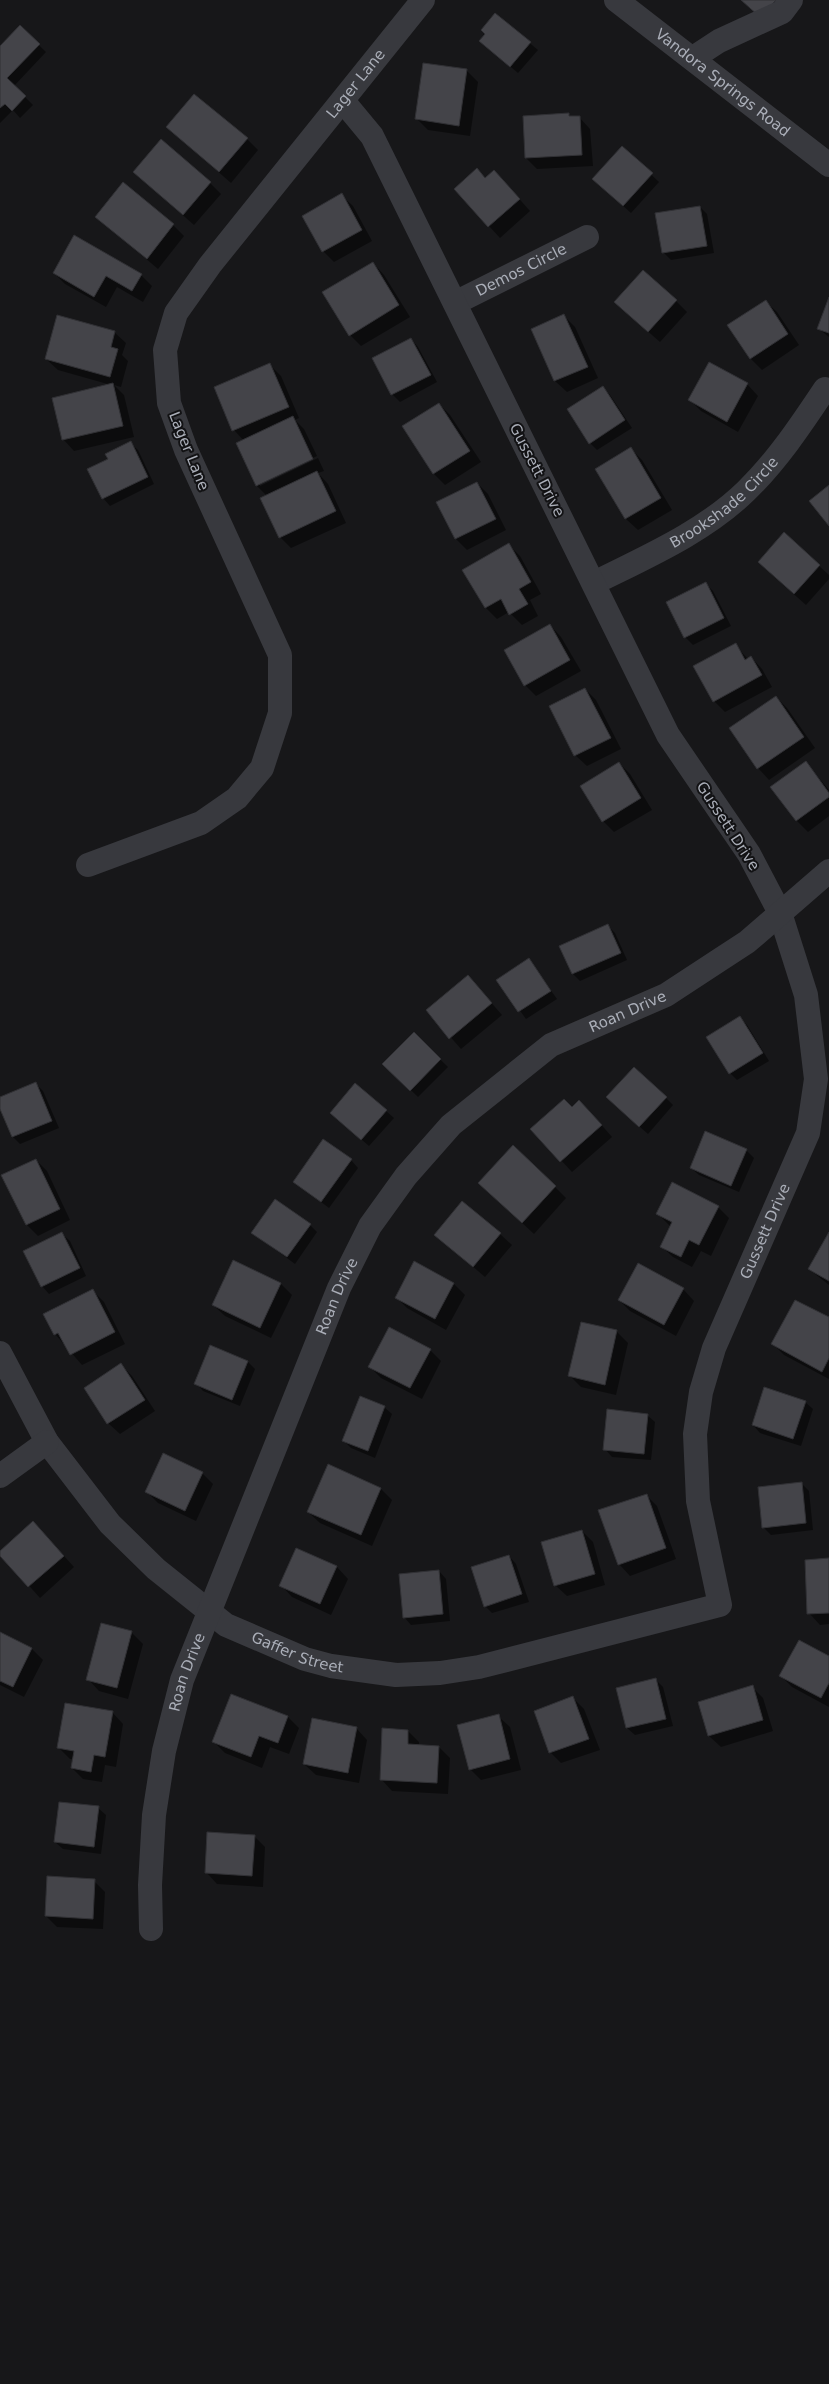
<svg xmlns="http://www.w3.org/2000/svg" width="829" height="2384" viewBox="0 0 829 2384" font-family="'DejaVu Sans',sans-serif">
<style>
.shadow{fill:#0007}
.building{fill:#444449;stroke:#313135}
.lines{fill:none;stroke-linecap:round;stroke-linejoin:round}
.minor{stroke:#38393e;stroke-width:24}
.labels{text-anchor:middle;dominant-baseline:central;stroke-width:4;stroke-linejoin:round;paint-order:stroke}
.street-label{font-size:15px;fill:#aaaeb8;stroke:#121214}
</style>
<rect width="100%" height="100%" fill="#171719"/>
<g class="shadow">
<path d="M495,14l43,36 -20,23 -38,-32z"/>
<path d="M20,27l26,25 -32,34 19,19 -13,13 -7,-8 -13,13v-75z"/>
<path d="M424,64l43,7 11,11 -8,54 -42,-6 -12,-12z"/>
<path d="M569,115l3,3 7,-1 11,12 3,37 -56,3 -11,-11z"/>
<path d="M167,127l80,12 11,11 -27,33z"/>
<path d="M622,147l37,35 -28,31 -30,-27z"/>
<path d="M134,172l76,11 11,11 -27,31z"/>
<path d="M486,179l19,4 25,28 -30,27 -45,-49z"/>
<path d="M341,195l12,11 19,35 -38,21 -11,-11z"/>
<path d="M700,207l7,7 7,39 -43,7 -8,-8z"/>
<path d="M97,217l76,8 11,11 -26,33z"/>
<path d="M373,263l11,12 26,42 -49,29 -11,-11z"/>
<path d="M54,273l87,2 11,11 -9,16 -26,-15 -11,20 -41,-23z"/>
<path d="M829,300v37l-10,-8z"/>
<path d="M676,301l11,11 -27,30 -33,-29z"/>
<path d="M765,301l12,11 22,33 -37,25 -11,-11 -22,-34z"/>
<path d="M564,316l11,11 23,51 -31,14 -12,-11 -22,-52z"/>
<path d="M114,332l12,11 -4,12 6,6 -7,26 -7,-2 10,10 10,42 -60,14 -11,-12 48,-54 -53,-15 -12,-11z"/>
<path d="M411,339l7,8 19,35 -37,20 -8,-8 -19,-35z"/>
<path d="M270,365l11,11 18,42 -4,2 9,9 13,27 -57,27v3l58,-28 6,13 -6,2 10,11 18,39 -55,25 -11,-11 -13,-41 -10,-10 -20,-42 7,-3 -10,-11z"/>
<path d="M747,384l11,12 -20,36 -37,-21 -11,-11z"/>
<path d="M603,388l7,7 22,33 -35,22 -7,-7z"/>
<path d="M439,404l11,11 31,47 -36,23 -11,-11 -30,-47z"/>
<path d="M130,443l8,7 16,34 -44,22 -7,-8 7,-38z"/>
<path d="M631,449l11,11 30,50 -34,20 -12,-11 -29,-50z"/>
<path d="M477,483l11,11 18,36 -39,20 -11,-11 -18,-36z"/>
<path d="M784,534l45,41v4l-23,26 -36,-32z"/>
<path d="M509,545l11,11 21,38 -11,6 8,16 -16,9 -13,-13 -12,7 -11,-11 -22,-38z"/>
<path d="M706,584l7,7 18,35 -38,19 -8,-8 -17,-35z"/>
<path d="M550,625l11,12 20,34 -45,25 -11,-11z"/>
<path d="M735,645l13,14 3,-2 11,12 10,18 -47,25 -11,-11z"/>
<path d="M585,689l11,11 25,49 -34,17 -12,-11z"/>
<path d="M776,697l11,11 28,40 -46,32 -11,-12 -27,-40z"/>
<path d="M619,763l11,11 22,36 -38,22 -11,-11z"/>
<path d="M806,763l23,27v26l-21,16 -11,-11 -25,-34z"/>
<path d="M608,926l7,7 12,27 -47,21 -7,-7 -12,-28z"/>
<path d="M529,960l28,39 -31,20 -28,-39z"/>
<path d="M468,976l34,39 -41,34 -34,-39z"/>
<path d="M740,1018l7,7 22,36 -32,19 -7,-7z"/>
<path d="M414,1034l34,33 -30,30 -34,-33z"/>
<path d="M36,1084l7,7 16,37 -39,16 -7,-7 -13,-32v-6z"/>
<path d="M666,1098l7,7 -25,29 -33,-29z"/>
<path d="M572,1109l19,4 21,24 -40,35 -40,-43z"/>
<path d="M386,1111l8,7 -25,28 -30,-26z"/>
<path d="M746,1150l8,8 -15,34 -40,-17 -8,-7z"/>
<path d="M36,1160l11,11 23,49 -32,16 -11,-11z"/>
<path d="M351,1160l7,8 -29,40 -34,-26z"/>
<path d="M555,1187l11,11 -32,36 -43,-40z"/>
<path d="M718,1207l11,11 -18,38 -10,-5 -9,16 -19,-10 -12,-11 10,-19 -13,-13z"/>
<path d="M310,1225l7,7 -22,32 -42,-31z"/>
<path d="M62,1234l8,7 16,35 -37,18 -7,-8z"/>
<path d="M500,1234l12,11 -27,32 -49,-42z"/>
<path d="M829,1234v51l-20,-16z"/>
<path d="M234,1262l47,22 11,11 -21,43 -46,-22 -12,-11z"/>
<path d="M638,1265l45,24 11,12 -18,35 -46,-25 -11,-11z"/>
<path d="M454,1284l11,11 -19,35 -39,-22 -11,-11z"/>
<path d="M93,1291l11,11 21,42 -43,21 -27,-31z"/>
<path d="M829,1319v60l-45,-24 -11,-11z"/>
<path d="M582,1323l35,9 11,11 -12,52 -35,-8 -11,-11z"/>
<path d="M211,1347l37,15 7,7 -15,37 -37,-15 -7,-8z"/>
<path d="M430,1350l11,11 -19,38 -41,-21 -11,-11z"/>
<path d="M121,1365l11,11 23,35 -35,23 -12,-11z"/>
<path d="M805,1402l8,7 -12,37 -41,-13 -7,-8z"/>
<path d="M384,1407l8,7 -17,44 -24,-10 -7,-7z"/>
<path d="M647,1415l8,7 -4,38 -39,-3 -7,-8z"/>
<path d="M202,1473l11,11 -17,37 -38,-18 -12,-12z"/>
<path d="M802,1484l7,7 4,39 -42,5 -8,-8z"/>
<path d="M381,1489l11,11 -20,46 -52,-23 -12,-11z"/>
<path d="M646,1495l11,11 19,53 -46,17 -11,-12z"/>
<path d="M582,1531l11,11 12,43 -38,11 -12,-11z"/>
<path d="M44,1534l30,33 -34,31 -40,-45z"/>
<path d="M297,1550l40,17 11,12 -17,36 -39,-18 -11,-12z"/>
<path d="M509,1556l7,8 13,38 -37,11 -7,-7z"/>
<path d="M829,1559v65l-9,1 -11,-12z"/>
<path d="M439,1571l7,8 4,42 -39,4 -7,-8z"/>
<path d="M102,1625l30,8 11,11 -15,55 -29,-8 -11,-12z"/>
<path d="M0,1634l32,15 11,11 -19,37 -24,-12z"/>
<path d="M829,1657v50l-37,-20 -11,-11z"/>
<path d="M656,1680l7,7 10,39 -38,9 -8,-7 -10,-39z"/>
<path d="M752,1687l11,11 10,33 -52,16 -12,-11z"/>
<path d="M573,1698l11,11 16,41 -39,13 -11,-11z"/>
<path d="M112,1712l11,12 -7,43 -11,-2 -3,17 -19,-3 -11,-11 1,-9h-3l-12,-12z"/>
<path d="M498,1716l12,11 11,43 -40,10 -11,-11z"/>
<path d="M288,1717l11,11 -10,26 -19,-7 -8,21 -37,-15 -11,-11z"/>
<path d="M356,1728l11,12 -8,43 -43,-8 -12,-11z"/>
<path d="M408,1731l11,11v4l20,1 11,11 -2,36 -56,-3 -11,-12z"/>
<path d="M98,1808l8,7 -5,39 -38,-5 -8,-7z"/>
<path d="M254,1836l11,11 -2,40 -46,-3 -11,-12z"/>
<path d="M94,1881l11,11 -2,37 -46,-2 -11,-11z"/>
</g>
<g class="building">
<path d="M741,0h35l-16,17z"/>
<path d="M495,13l36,29 -21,25 -31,-26 6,-7 -4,-4z"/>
<path d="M20,25l20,19 -33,34 19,18 -14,15 -7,-7 -5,4v-62z"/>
<path d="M423,63l44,6 -8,57 -44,-7z"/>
<path d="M194,94l54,44 -29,34 -53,-45z"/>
<path d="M569,113v3h11l2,39 -57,3 -2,-42z"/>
<path d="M161,139l50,43 -28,33 -50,-43z"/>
<path d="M622,146l31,27 -30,33 -31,-27z"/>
<path d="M477,168l8,10 9,-8 26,29 -32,28 -34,-38z"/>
<path d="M123,182l51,42 -27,35 -52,-42z"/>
<path d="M342,193l20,37 -40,22 -20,-36z"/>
<path d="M700,206l7,40 -45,7 -7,-40z"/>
<path d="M74,235l68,39 -10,17 -26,-15 -12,21 -41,-24z"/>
<path d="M373,262l26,43 -50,31 -27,-44z"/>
<path d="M643,270l34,30 -29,32 -34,-30z"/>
<path d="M829,297v36l-12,-4z"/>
<path d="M766,300l22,34 -38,25 -23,-34z"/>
<path d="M564,314l24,53 -34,14 -23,-52z"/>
<path d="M57,315l58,16 -4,16 7,2 -8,28 -65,-18z"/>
<path d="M411,338l20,37 -40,20 -19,-37z"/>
<path d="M709,362l39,21 -21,39 -39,-22z"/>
<path d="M270,363l19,44 -57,24 -18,-44z"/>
<path d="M113,383l10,43 -61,14 -10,-42z"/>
<path d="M603,386l22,34 -36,24 -22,-35z"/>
<path d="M439,403l31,48 -37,23 -31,-48z"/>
<path d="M293,416l20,43 -57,27 -20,-43z"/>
<path d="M131,441l17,36 -46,22 -15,-30 21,-10 -3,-5z"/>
<path d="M631,447l30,51 -36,21 -30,-50z"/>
<path d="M317,471l19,40 -57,27 -19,-40z"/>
<path d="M477,482l19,37 -41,20 -19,-37z"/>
<path d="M829,485v41l-20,-25z"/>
<path d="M784,532l36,33 -26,29 -36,-32z"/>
<path d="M509,543l22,39 -12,7 9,15 -19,11 -8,-16 -16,9 -23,-38z"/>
<path d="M706,582l18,36 -40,20 -18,-36z"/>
<path d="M550,624l20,36 -46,26 -20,-36z"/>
<path d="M736,643l9,17 6,-4 11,19 -49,27 -20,-36z"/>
<path d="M585,688l26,50 -37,18 -25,-50z"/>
<path d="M776,696l28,41 -47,32 -28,-41z"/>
<path d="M806,761l23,32v4l-33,24 -26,-34z"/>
<path d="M619,762l22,36 -39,24 -22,-36z"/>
<path d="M608,924l13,29 -49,21 -13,-28z"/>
<path d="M529,958l22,33 -33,21 -22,-32z"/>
<path d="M468,975l24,28 -43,36 -23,-29z"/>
<path d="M740,1016l23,37 -34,21 -23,-37z"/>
<path d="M414,1032l27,27 -31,32 -28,-27z"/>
<path d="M634,1067l33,30 -28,30 -33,-30z"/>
<path d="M36,1082l16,39 -40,16 -12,-28v-12z"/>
<path d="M355,1083l32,27 -26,30 -31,-27z"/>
<path d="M564,1099l8,8 7,-7 23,25 -42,37 -30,-33z"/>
<path d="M705,1131l42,18 -16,37 -41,-18z"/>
<path d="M323,1139l29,20 -31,43 -28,-20z"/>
<path d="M513,1145l43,41 -34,37 -44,-40z"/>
<path d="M36,1159l24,50 -34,16 -25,-50z"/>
<path d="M672,1182l47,24 -20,39 -10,-5 -8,17 -21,-10 12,-25 -16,-8z"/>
<path d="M275,1199l36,25 -24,33 -36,-24z"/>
<path d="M462,1201l39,32 -28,34 -39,-32z"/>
<path d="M62,1232l18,36 -39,19 -18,-36z"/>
<path d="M829,1232v49l-21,-12z"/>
<path d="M233,1260l48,23 -21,45 -48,-23z"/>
<path d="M414,1261l40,22 -19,36 -40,-21z"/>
<path d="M638,1263l46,25 -20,37 -46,-25z"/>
<path d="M93,1289l22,43 -45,23 -12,-22 -4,2 -11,-21z"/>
<path d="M795,1300l34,17v41l-7,14 -51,-28z"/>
<path d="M581,1322l36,8 -12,55 -37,-9z"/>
<path d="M389,1327l42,22 -21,39 -42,-21z"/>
<path d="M210,1345l38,16 -16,39 -38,-16z"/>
<path d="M121,1363l24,37 -38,24 -23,-36z"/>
<path d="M764,1387l42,14 -13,38 -41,-14z"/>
<path d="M360,1396l25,10 -17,45 -26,-10z"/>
<path d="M607,1409l41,5 -4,40 -41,-4z"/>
<path d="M163,1453l40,19 -18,39 -40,-19z"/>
<path d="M328,1464l53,24 -20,47 -54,-23z"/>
<path d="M802,1482l4,41 -44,5 -4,-41z"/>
<path d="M647,1494l19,54 -48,17 -20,-55z"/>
<path d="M33,1521l31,35 -36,31 -28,-31v-5z"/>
<path d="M582,1530l13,44 -41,12 -13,-44z"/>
<path d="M296,1548l41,18 -17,38 -41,-18z"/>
<path d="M509,1555l13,39 -38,13 -13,-40z"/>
<path d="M829,1558v55l-22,1 -2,-54z"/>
<path d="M439,1570l4,44 -40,4 -4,-44z"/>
<path d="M101,1623l31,8 -15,57 -31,-8z"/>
<path d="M0,1632l32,16 -19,39 -13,-6z"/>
<path d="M799,1640l30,16v27l-8,15 -42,-22z"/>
<path d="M656,1678l10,41 -40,9 -10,-40z"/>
<path d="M753,1685l10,35 -55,16 -10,-34z"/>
<path d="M231,1694l57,22 -10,27 -19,-7 -8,21 -39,-15z"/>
<path d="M573,1696l16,43 -40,14 -15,-42z"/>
<path d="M65,1703l48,8 -8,46 -11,-2 -3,17 -20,-4 3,-17 -17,-3z"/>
<path d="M499,1714l11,45 -41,11 -12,-45z"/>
<path d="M312,1718l45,9 -9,46 -45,-9z"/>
<path d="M382,1728l26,2v14l31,2 -2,37 -57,-3z"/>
<path d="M59,1802l40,4 -5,41 -40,-5z"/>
<path d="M207,1832l48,3 -3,41 -47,-3z"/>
<path d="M47,1876l48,3 -2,40 -48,-3z"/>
</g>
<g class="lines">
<g class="minor">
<path id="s1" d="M616,0l213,165"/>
<path d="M693,58l26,-17 63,-29 9,-12"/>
<path id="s2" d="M455,303l132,-66"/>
<path id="s3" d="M594,583c52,-26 110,-51 152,-92 31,-30 55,-66 79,-102"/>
<path id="s4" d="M88,865l113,-42 36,-25 25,-30 18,-55v-58l-94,-205 -17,-47 -4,-53 11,-37 34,-48 213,-265"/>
<path id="s5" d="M0,1353l47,89 63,82 46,45 70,56 79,34 26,7 65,9 44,-2 39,-6 241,-62 -22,-104 -3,-67 6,-42 13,-44 94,-215 8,-54 -10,-84 -26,-82 -31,-59 -81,-119 -296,-599 -29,-35"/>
<path d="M0,1476l47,-34"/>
<path id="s6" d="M151,1929l-1,-44 4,-70 10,-64 18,-71 157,-392 31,-62 36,-50 45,-51 100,-80 115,-50 58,-38 23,-15 82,-71"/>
</g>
</g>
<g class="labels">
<g class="street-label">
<text stroke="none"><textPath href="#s1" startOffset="135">Vandora Springs Road</textPath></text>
<text stroke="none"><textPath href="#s4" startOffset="978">Lager Lane</textPath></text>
<text stroke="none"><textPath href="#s2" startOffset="74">Demos Circle</textPath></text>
<text transform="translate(189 451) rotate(68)">Lager Lane</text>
<text transform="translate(537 470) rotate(63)">Gussett Drive</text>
<text stroke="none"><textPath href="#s3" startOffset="154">Brookshade Circle</textPath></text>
<text transform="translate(728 826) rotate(57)">Gussett Drive</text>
<text stroke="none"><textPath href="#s6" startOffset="1085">Roan Drive</textPath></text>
<text stroke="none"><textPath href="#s5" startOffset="1258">Gussett Drive</textPath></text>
<text stroke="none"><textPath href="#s6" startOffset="666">Roan Drive</textPath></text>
<text stroke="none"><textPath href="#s5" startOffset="435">Gaffer Street</textPath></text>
<text stroke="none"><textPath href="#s6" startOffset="261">Roan Drive</textPath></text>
</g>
</g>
</svg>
